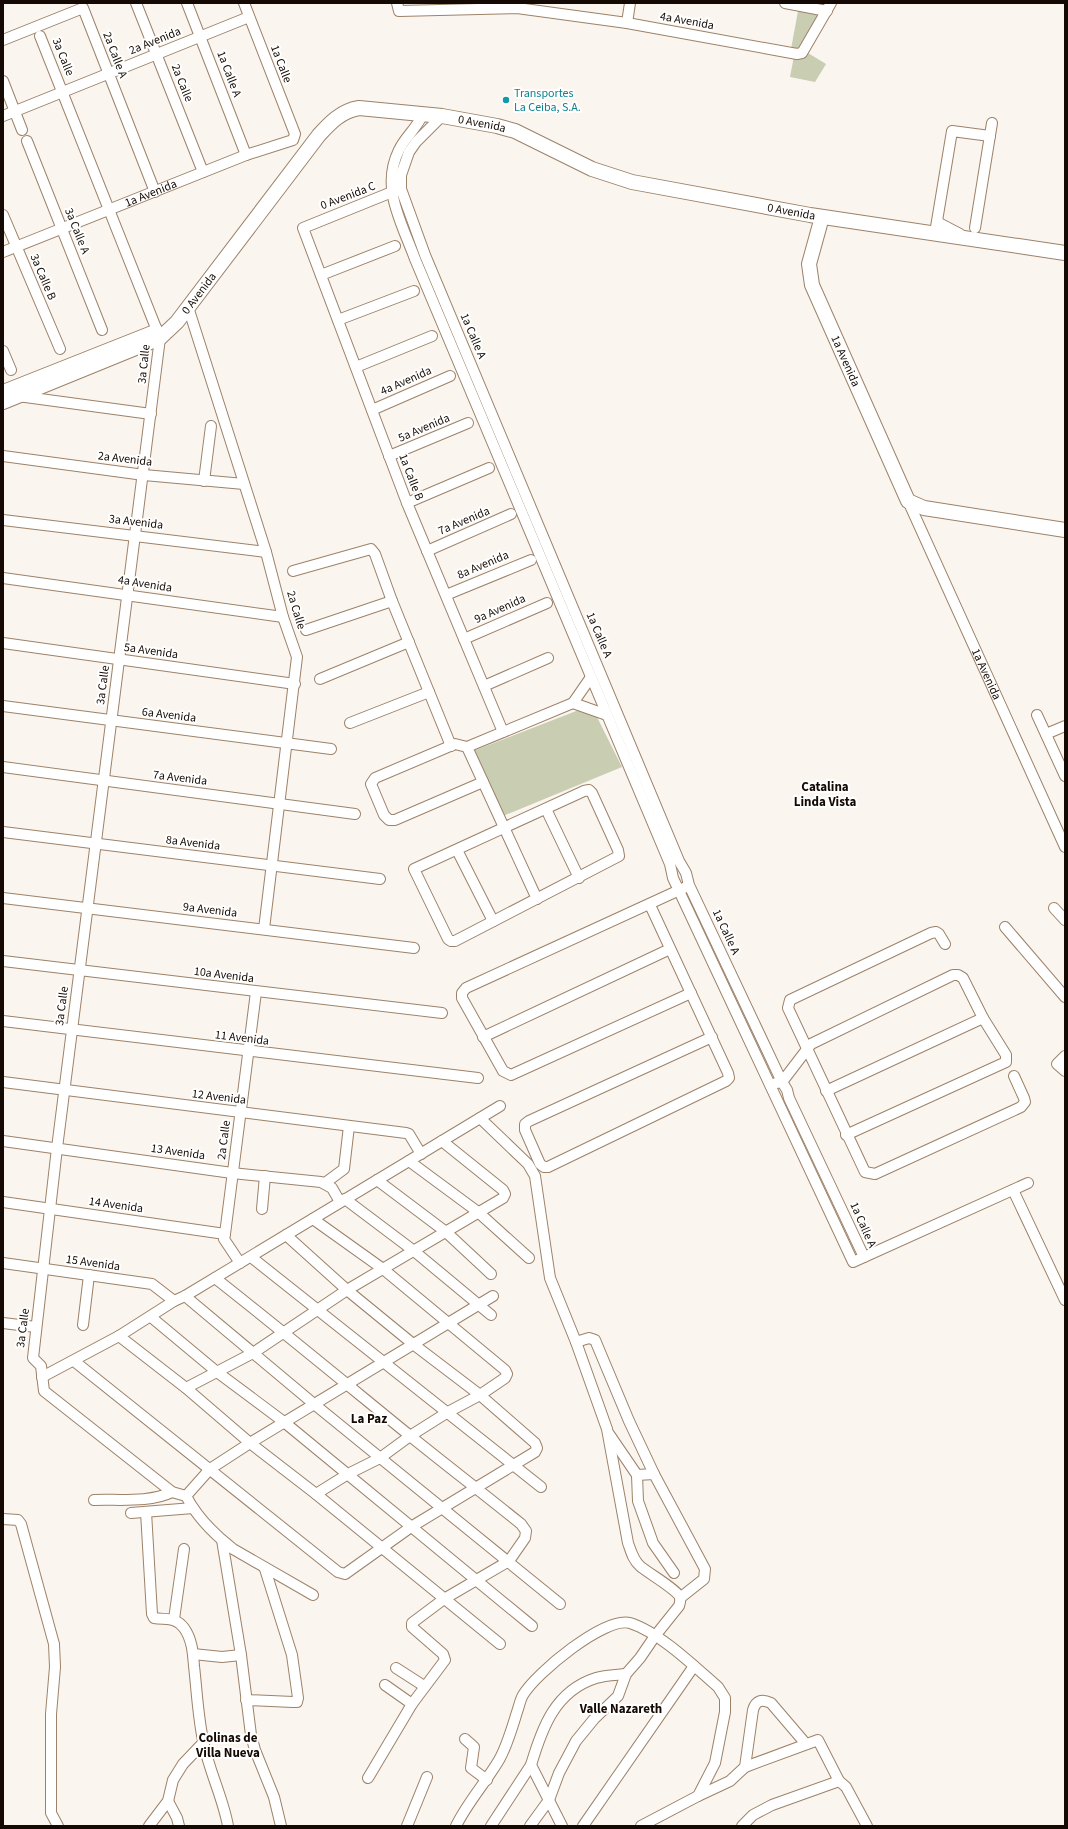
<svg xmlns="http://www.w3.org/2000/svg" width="1068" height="1829" viewBox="0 0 1068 1829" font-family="'Source Sans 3',sans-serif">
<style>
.green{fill:#c9cdb2}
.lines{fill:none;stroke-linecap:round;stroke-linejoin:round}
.street-casing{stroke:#9c8269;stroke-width:12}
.secondary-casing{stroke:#9c8269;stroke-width:16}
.street{stroke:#fff;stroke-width:10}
.secondary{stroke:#fff;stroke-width:14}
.culture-dot{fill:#0f9aa8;stroke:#fff;stroke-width:1.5}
.labels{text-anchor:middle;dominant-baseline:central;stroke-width:4;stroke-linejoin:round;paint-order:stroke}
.street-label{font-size:12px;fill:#140a03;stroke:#fff}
.culture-label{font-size:12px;fill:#0d838f;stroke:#fff;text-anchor:start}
.neighbourhood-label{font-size:13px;font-weight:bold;fill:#140a03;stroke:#fff}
</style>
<rect width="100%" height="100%" fill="#fbf5ef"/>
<g class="green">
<path d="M798,11l22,3 -20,35h-9z"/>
<path d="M808,53l18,11 -11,18 -25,-5 4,-21z"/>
<path d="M584,708l11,5 27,54 -119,49 -30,-65z"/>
</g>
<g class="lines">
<defs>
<g id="street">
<path d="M136,3l67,169"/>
<path d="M187,3l59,152"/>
<path d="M397,3l2,8 118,-3 110,15 170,31 5,-1 29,-50"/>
<path d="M785,3l42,8"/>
<path d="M627,23l3,-20"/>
<path d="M40,36l120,302 -103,810 -24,210 8,8 3,25 128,101 14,4c11,21 29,39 47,53l80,46"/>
<path d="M3,40l80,-32 72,184"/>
<path d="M3,81l19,49"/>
<path d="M423,114c-6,14 -18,23 -24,36 -19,38 3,73 16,109l255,605 3,14 180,384 175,-79"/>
<path d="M3,116l246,-99"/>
<path d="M442,116l-26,26 -7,10 -8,23v14l24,66 254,606 7,12 3,12 93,197 5,8 2,8 75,159"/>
<path d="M27,141l75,189"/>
<path d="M397,190l-94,38 104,275 96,229"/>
<path d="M3,215l57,134"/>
<path d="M937,222l23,12"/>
<path d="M975,228l17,-105"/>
<path d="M935,233l17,-102 38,5"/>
<path id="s1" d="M3,252l243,-97 47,-15 2,-6 -51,-131"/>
<path d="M321,275l74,-29"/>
<path d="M188,307l78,245 17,65 14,40 -33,272"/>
<path d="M338,320l76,-29"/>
<path d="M3,351l8,19"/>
<path d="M356,367l76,-31"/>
<path d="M3,390l154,-61"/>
<path d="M18,396l133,18"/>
<path d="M372,410l78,-34"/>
<path d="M3,456l141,19 100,9"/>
<path d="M389,456l79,-33"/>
<path d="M204,481l7,-55"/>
<path id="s2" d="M908,501l157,346"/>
<path d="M407,503l82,-35"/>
<path d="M3,520l263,32"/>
<path d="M427,551l84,-37"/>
<path d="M293,571l78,-22 4,5 17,47 59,145"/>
<path d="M3,578l280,39"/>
<path d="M446,595l85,-35"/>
<path d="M306,630l86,-29"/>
<path d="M464,639l83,-36"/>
<path d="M3,643l292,41"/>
<path d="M320,679l89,-37"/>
<path d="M484,686l64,-28"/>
<path d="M573,703l34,12"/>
<path d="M3,706l328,43"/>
<path d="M1037,715l28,61"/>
<path d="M350,723l79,-31"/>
<path d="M1046,734l19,-8"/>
<path d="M467,747l70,152"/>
<path d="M3,767l352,47"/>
<path d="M483,782l-88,38h-6l-5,-5 -13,-31 4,-6 80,-34 12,3 106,-44 18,-26"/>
<path d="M589,790l3,3 26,57 1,6 -164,85h-4l-3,-2 -34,-70 170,-78z"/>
<path d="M546,809l33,69"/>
<path d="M3,832l377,47"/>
<path d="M457,850l36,71"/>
<path d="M686,887l-220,101 -4,5v5l41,73 8,4 180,-82"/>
<path d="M3,898l411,50"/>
<path d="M650,905l78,168 1,5 -3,3 -178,86h-4l-4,-3 -15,-34v-6l4,-3 183,-84"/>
<path d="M1054,908l11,12"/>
<path d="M1005,927l60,70"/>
<path d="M945,944l-6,-10 -3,-2 -5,1 -141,67 -2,8 77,164 10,2 146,-67 4,-5 -1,-4 -10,-22"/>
<path d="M3,961l439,52"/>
<path d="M3,1021l475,57"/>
<path d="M483,1037l187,-88"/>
<path d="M1065,1056l-8,8 8,7"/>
<path d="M3,1082l403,51 3,1 12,20"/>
<path d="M776,1083l6,-1 29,-38 142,-69h5l5,3 20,40 23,37v7l-160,73"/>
<path d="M826,1091l157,-73"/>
<path d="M480,1118l48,46 7,12 15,102 26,64 31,87 21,114c3,8 5,17 12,23 8,7 36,23 40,31 1,3 0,6 -1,9l-24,30 -15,22 -14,16 -8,22 -24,23 -18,22 -17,32 -10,27 -19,26"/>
<path d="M3,1141l229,32 89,9 11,6 8,14"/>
<path d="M409,1161l69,51 51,46"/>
<path d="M377,1180l69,52 45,42"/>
<path d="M325,1183l19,-14 5,-43"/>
<path d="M1013,1190l52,110"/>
<path d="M345,1199l69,52 77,64"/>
<path d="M3,1202l222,32"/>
<path d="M262,1209l3,-33"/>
<path d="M313,1219l70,50 122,101 2,4 -2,4 -25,17 -32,17 -38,24 -30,22 -32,16 -32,20"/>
<path d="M251,1257l290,230"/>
<path d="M3,1263l149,21 22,17"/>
<path d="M240,1263l-16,-24 1,-5 31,-242"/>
<path d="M215,1278c65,51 129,104 194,157 37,30 75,59 112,89l5,7 -1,7 -16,23 -65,38 -32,24v4l31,27 2,6 -33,44 -44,74"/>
<path d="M185,1296l129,108 246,200"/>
<path d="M151,1317l66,55 67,50 248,204"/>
<path d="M3,1323l33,4"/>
<path d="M83,1325l6,-50"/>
<path d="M119,1336l67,52 64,55 66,51 184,150"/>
<path d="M576,1342l13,-4 6,2 34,81 25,53"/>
<path d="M74,1361l264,211 7,2 66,-47 124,-75 2,-4 -2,-5 -55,-48 -67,-51 -66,-54 -61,-55"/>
<path d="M42,1377l77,-41 55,-35 11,-5 315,-190"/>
<path d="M186,1388l67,-35 94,-63 156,-92 2,-4 -2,-4 -61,-49"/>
<path d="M609,1434l28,41 17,-1 51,95 -1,10 -24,19"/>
<path d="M637,1475l1,26 15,42 21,30"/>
<path d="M186,1496l24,-27 40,-26 243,-147"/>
<path d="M94,1500c25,-1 55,3 78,-8"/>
<path d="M146,1512l6,102 2,4c13,2 22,-1 30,10 8,11 9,25 10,38 3,26 4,53 10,79 6,28 19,53 24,81"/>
<path d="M131,1513l62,-5"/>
<path d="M3,1519l15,1 3,4 33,120 1,23 -4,47v99l7,13"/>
<path d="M222,1540l19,115 10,80 4,15 19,47 7,29"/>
<path d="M174,1619l10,-70"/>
<path d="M193,1654l29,3 19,-2"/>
<path d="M396,1668l28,18"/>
<path d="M385,1685l27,19"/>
<path d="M246,1700l47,2h4l1,-4 -6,-43 -27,-86"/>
<path d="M465,1739l9,8 -3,21 16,12"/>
<path d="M839,1781l7,6 21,39"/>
<path d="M698,1796l32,-15 15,-14 8,-57c3,-10 9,-11 18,-7l35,41"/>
<path d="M168,1801l9,17 2,8"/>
<path d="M149,1826l19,-25 5,-21 10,-16 20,-21"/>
<path d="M407,1826l20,-49"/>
<path d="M456,1826c11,-23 30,-44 43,-66 8,-14 13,-32 18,-48 2,-5 3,-12 6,-17 13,-22 82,-79 107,-72 29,9 65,44 88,64l7,11v14l-10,51 -17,33 -57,30"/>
<path d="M491,1826l40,-61"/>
<path d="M562,1826l-31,-61c11,-37 24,-74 65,-87 9,-3 21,-3 30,-4"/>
<path d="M583,1826l111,-160"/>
<path d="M742,1826l11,-11 19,-10 67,-24 -21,-41 -73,27"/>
</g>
<g id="secondary">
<path id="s3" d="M822,217l-13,47 3,21 96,216 16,7 141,22"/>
<path id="s4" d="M3,402l157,-64 17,-16 142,-187c11,-12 22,-24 40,-27l83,8 55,10 18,5 77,38 40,13 178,33 255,38"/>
</g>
</defs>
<use href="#street" class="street-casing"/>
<use href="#secondary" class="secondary-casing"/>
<use href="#street" class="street"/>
<use href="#secondary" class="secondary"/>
</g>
<circle class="culture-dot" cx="506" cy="100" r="4"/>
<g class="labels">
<g class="street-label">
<text transform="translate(687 21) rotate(10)">4a Avenida</text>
<text transform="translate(155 41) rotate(-22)">2a Avenida</text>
<text transform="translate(115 55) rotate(69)">2a Calle A</text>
<text transform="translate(63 57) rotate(68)">3a Calle</text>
<text transform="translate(281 64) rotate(69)">1a Calle</text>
<text transform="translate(229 74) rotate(69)">1a Calle A</text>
<text transform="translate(182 83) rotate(68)">2a Calle</text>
<text stroke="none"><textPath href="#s4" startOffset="601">0 Avenida</textPath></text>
<text stroke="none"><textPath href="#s1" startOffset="159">1a Avenida</textPath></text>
<text transform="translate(348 196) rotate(-21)">0 Avenida C</text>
<text stroke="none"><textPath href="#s4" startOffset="925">0 Avenida</textPath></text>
<text transform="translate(77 231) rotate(68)">3a Calle A</text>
<text transform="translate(43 277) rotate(67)">3a Calle B</text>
<text stroke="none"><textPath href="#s4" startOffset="229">0 Avenida</textPath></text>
<text transform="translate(473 336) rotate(67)">1a Calle A</text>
<text stroke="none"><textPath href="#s3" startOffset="153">1a Avenida</textPath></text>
<text transform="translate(144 364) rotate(-84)">3a Calle</text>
<text transform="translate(406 381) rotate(-24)">4a Avenida</text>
<text transform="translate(424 428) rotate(-23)">5a Avenida</text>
<text transform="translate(125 459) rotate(7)">2a Avenida</text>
<text transform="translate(411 477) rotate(69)">1a Calle B</text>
<text transform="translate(464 521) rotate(-23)">7a Avenida</text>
<text transform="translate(136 522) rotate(7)">3a Avenida</text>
<text transform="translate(483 565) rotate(-23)">8a Avenida</text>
<text transform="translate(145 584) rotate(9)">4a Avenida</text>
<text transform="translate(500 609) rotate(-24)">9a Avenida</text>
<text transform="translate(296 610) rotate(73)">2a Calle</text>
<text transform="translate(599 635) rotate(67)">1a Calle A</text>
<text transform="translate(151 651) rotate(8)">5a Avenida</text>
<text stroke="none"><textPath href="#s2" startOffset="190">1a Avenida</textPath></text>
<text transform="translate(103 685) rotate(-83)">3a Calle</text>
<text transform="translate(169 715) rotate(7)">6a Avenida</text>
<text transform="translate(180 778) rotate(7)">7a Avenida</text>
<text transform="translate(193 843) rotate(7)">8a Avenida</text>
<text transform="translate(210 910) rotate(7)">9a Avenida</text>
<text transform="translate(726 932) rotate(65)">1a Calle A</text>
<text transform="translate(224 975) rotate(7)">10a Avenida</text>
<text transform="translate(62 1006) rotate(-83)">3a Calle</text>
<text transform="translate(242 1038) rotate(7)">11 Avenida</text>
<text transform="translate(219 1097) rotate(7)">12 Avenida</text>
<text transform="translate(224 1140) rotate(-83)">2a Calle</text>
<text transform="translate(178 1152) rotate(8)">13 Avenida</text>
<text transform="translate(116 1205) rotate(8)">14 Avenida</text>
<text transform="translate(863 1225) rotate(66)">1a Calle A</text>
<text transform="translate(93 1263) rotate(8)">15 Avenida</text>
<text transform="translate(23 1328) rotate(-83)">3a Calle</text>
</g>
<g class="culture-label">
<text x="514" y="93">Transportes<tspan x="514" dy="14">La Ceiba, S.A.</tspan></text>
</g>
<g class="neighbourhood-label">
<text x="825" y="787">Catalina<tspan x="825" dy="15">Linda Vista</tspan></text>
<text x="369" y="1419">La Paz</text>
<text x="621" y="1709">Valle Nazareth</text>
<text x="228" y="1738">Colinas de<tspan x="228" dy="15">Villa Nueva</tspan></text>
</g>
</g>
<rect width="1068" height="1829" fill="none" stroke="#140a03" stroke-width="8"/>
</svg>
